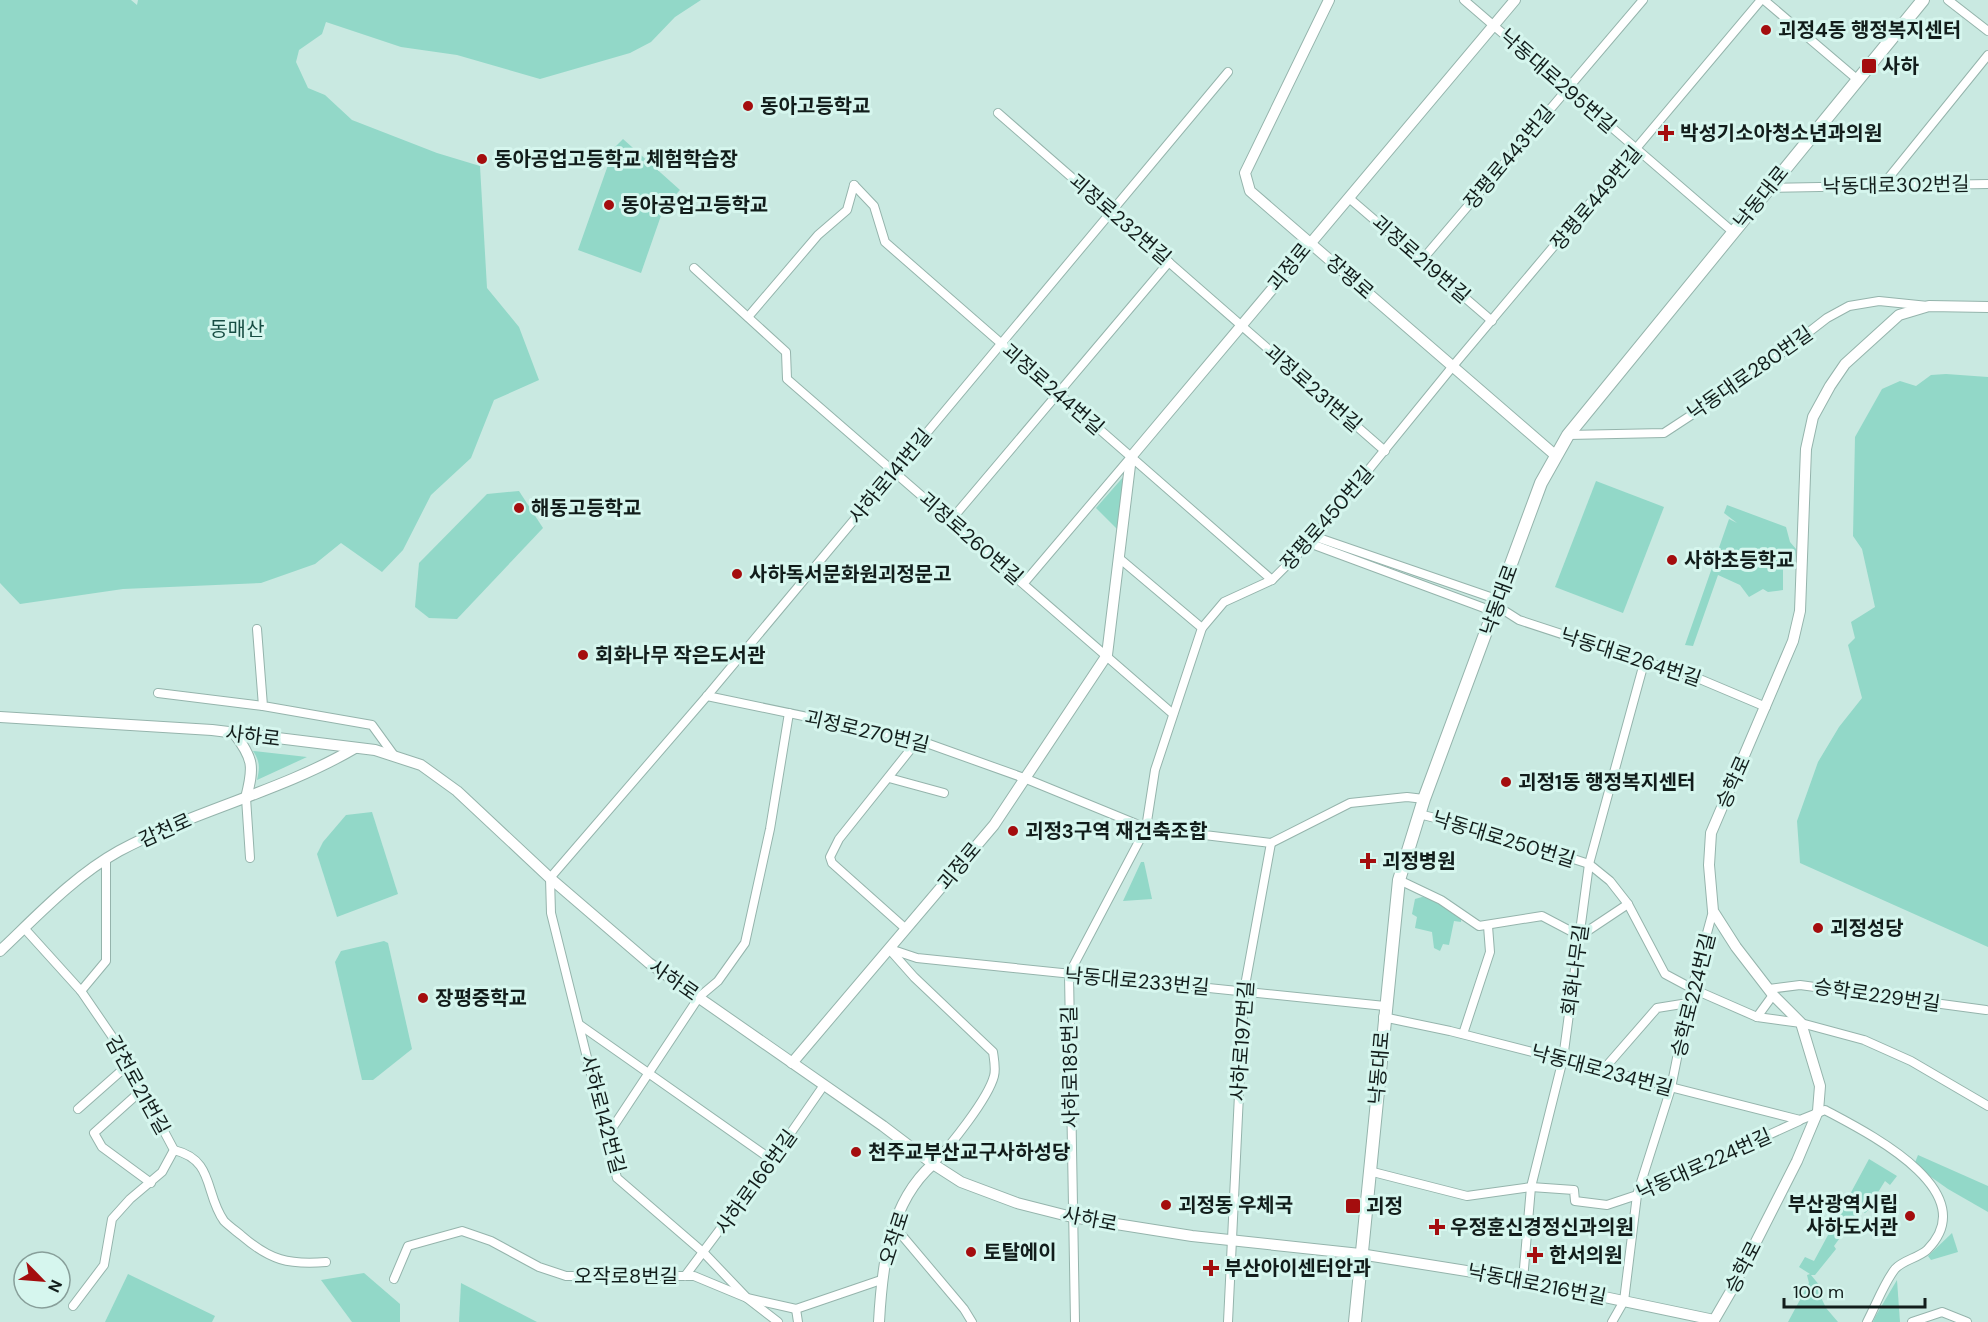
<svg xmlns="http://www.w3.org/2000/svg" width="1988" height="1322" viewBox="0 0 1988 1322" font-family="'DM Sans','Noto Sans KR',sans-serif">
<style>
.green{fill:#92d8c8}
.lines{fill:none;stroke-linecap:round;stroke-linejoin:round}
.street-casing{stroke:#95b4ac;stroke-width:10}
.secondary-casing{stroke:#95b4ac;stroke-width:12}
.primary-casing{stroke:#95b4ac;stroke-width:14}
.street{stroke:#fff;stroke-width:8}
.secondary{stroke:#fff;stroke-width:10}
.primary{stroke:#fff;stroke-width:12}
.poi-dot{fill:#a40d0e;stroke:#d6f6ee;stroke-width:2}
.labels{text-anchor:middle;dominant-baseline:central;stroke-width:6;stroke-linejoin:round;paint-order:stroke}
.poi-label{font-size:20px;font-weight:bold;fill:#121d1b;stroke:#d6f6ee;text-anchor:start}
.street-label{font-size:20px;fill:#121d1b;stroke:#d6f6ee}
.park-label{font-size:20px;fill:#174d43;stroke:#d6f6ee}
</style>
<rect width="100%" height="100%" fill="#c9e9e1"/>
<g class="green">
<path d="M0,0h131l6,5 1,-5h563l-26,17 -24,25 -21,11 -90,26 -83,-24 -56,-8 -75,-25 -4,12 -23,16 -3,12 12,26 17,7 27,25 85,33 43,13 7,122 32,39 20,53 -45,20 -23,58 -40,37 -28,55 -21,22 -41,-29 -26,21 -54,19 -138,6 -103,15 -20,-21z"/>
<path d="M623,139l57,51 -16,17 -23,66 -63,-23 36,-102z"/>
<path d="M1946,374l42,3v570l-188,-84 -3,-42 21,-59 21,-35 23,-29 -14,-53 7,-7 -4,-16 24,-15 -13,-58 -9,-13 2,-99 27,-48 18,-8 16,5 15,-11z"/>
<path d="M1132,467l-9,68 -27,-27z"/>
<path d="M1596,481l68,26 -41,106 -68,-26z"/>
<path d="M519,491l24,37 -86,91 -28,-1 -14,-11 4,-44 68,-69z"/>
<path d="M1727,505l59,22 4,15 6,7 -2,20h-11v21l-15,2 -5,-3 -14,8 -9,-12 -22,-10 -25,71 -8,-1 44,-126 8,4 -13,-10z"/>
<path d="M253,751l54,6 -50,23c3,-12 3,-19 -4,-29z"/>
<path d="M372,812l26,82 -61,23 -20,-63 6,-12 23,-27z"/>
<path d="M1141,862h3l8,37 -29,2z"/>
<path d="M1422,897l9,1 30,21v3l-7,-1 -5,24 -6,-1 -3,7 -6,-3 -2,-16 -17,-4 2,-11 -5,-3 3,-15z"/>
<path d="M384,941l4,2 24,106 -39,31h-11l-27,-118 6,-11z"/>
<path d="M1918,1155l70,31v26l-40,-23 -34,-24z"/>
<path d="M1869,1159l28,17 -7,9 -5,-4 -13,21 2,3 -9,8 -5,-3 -26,36 2,3 -21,26h-4l9,11 -2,5 8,17 12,14h-50l21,-39 -2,-8 3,-1 -11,-7 6,-10 9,4z"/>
<path d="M1952,1233l6,19 -27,8 -3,-4z"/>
<path d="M364,1273l36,31v18h-48l-31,-42z"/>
<path d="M128,1274l87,42 -3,6h-107z"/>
<path d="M1897,1280l3,42h-27l2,-5z"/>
<path d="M461,1283l76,39h-78z"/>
</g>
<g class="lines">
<defs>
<g id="street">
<path d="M1464,0l269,232"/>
<path d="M1764,0l94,80"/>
<path d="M1948,0l40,31"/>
<path d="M998,113l387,338"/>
<path d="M854,185l20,21 11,36 387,338"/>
<path d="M1882,186l106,-131"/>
<path d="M1769,188l219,-4"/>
<path d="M1349,198l143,123"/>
<path d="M1422,260l221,-260"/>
<path d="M694,268l92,84 1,27 386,335"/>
<path d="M748,317l70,-82 29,-25 7,-25"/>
<path d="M1568,435l96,-2 96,-63 67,-52 22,-12 30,-5 49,5"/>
<path d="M951,520l218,-258"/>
<path d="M1313,536l186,64"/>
<path d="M1309,543l186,69"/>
<path d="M1119,558l83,70"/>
<path d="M1024,583l107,-126"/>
<path d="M1497,606l22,14 183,60 64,27"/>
<path d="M257,629l6,77 109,19 21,29"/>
<path d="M158,693l105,13"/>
<path d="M707,696l211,44 106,38 122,50 125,15 79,-40 57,-6 17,2"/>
<path d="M889,778l55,15"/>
<path d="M246,798l4,60"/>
<path d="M1419,814l68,17 102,33 21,17 18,23 37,70 28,15 64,28 44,6 63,17 47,21 77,45"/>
<path d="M1399,880l42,20 38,26 63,-10 38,20 48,-32"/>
<path d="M24,928l57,63 37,54 56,105 -12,22 -32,27 -18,20 -8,46 -31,41"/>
<path d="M906,929l-74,-66 -2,-6 9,-18 79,-99"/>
<path d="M890,949l27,9 468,48"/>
<path d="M890,950l24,27 79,75c1,7 3,17 1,24 -6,23 -44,70 -61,88"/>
<path d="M1769,989l31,-4 186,25"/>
<path d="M81,991l25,-30v-102"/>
<path d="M1383,1017l67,14 350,89 25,-10c41,22 161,81 102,140 -9,8 -24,10 -32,19 -11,14 -19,36 -28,53"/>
<path d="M1757,1017l16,-22"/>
<path d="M580,1025l192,135"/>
<path d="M1463,1034l27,-82 -2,-26"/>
<path d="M1603,1070l54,-62 31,-5"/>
<path d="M143,1089l-49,44 8,14 49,36"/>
<path d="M78,1109l51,-45"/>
<path d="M607,1136l92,-139 19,-16 27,-38 25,-114 19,-116"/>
<path d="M174,1150c41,10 30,43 50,71 5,5 12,10 18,15 28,24 46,29 84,26"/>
<path d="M1369,1171l98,25 64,-9 43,3 1,11 32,4 30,-10 162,-74"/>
<path d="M894,1226l70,83 8,13"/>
<path d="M685,1276l87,-116 52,-75"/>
<path d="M394,1279l14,-33 54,-15 29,10 48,26 27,9h128l53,22 49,11 85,-29"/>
<path d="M1523,1280l8,-93 32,-128 26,-195 55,-201"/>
<path d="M796,1309l2,13"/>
<path d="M778,1322l-31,-24 -43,-45 -87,-75 -66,-265 -1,-35 157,-182 521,-624"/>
<path d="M1075,1322l-6,-348 77,-146 9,-58 47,-142 22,-26 48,-22 37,-37 144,-177 308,-366"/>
<path d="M1228,1322l16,-331 27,-148"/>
<path d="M1612,1322l12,-21 13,-106 34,-107 17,-85 25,-92"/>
<path d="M1912,1322l30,-10 25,10"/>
</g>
<g id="secondary">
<path d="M1329,0l-84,173 5,18 305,264"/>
<path d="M0,717l212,13 163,20 46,15 36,26 93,87 99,85 234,163 50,38 28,18 56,21 55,14 120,19 168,18 163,26 191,40"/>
<path d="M234,733c20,26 20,34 12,65"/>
<path d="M0,951c37,-35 74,-75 119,-100 76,-41 161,-59 236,-103"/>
<path d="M792,1063l202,-238 113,-170 24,-198 384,-457"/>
<path d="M879,1322c3,-56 10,-119 54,-158"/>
<path d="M1713,1322l18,-31 66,-130 21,-50 2,-25 -19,-63 -28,-28 -37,-48 -23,-36 -4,-46 2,-32 82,-192 7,-30 6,-162 7,-32 17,-31 15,-22 54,-49 30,-9 59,1"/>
</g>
<path id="primary" d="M1355,1322l44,-442 25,-81 117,-316 27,-48 355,-435"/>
</defs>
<use href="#street" class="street-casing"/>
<use href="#secondary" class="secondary-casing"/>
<use href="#primary" class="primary-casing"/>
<use href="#street" class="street"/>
<use href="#secondary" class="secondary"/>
<use href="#primary" class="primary"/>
</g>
<g class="poi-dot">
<circle cx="1766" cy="30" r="6"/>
<rect x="1861" y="58" width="16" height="16" rx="3"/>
<circle cx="748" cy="106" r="6"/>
<path d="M1663 124h6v6h6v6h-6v6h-6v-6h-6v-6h6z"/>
<circle cx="482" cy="159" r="6"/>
<circle cx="609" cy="205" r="6"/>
<circle cx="519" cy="508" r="6"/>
<circle cx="1672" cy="560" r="6"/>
<circle cx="737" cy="574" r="6"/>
<circle cx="583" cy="655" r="6"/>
<circle cx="1506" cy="782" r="6"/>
<circle cx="1013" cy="831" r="6"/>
<path d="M1365 852h6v6h6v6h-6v6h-6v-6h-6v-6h6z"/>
<circle cx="1818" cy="928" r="6"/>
<circle cx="423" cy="998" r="6"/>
<circle cx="856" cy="1152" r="6"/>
<circle cx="1166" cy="1205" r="6"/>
<rect x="1345" y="1198" width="16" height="16" rx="3"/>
<circle cx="1910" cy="1216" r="6"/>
<path d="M1434 1218h6v6h6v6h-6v6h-6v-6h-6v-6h6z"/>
<circle cx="971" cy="1252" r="6"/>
<path d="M1532 1246h6v6h6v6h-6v6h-6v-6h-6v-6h6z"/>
<path d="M1208 1259h6v6h6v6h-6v6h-6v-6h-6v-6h6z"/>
</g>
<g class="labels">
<g class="poi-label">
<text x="1778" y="30">괴정4동 행정복지센터</text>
<text x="1882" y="66">사하</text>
<text x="760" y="106">동아고등학교</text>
<text x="1680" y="133">박성기소아청소년과의원</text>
<text x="494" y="159">동아공업고등학교 체험학습장</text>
<text x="621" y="205">동아공업고등학교</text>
<text x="531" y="508">해동고등학교</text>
<text x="1684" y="560">사하초등학교</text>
<text x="749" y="574">사하독서문화원괴정문고</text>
<text x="595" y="655">회화나무 작은도서관</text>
<text x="1518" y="782">괴정1동 행정복지센터</text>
<text x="1025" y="831">괴정3구역 재건축조합</text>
<text x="1382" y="861">괴정병원</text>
<text x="1830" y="928">괴정성당</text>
<text x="435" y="998">장평중학교</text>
<text x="868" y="1152">천주교부산교구사하성당</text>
<text x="1898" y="1204" text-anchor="end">부산광역시립<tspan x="1898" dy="23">사하도서관</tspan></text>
<text x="1178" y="1205">괴정동 우체국</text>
<text x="1366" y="1206">괴정</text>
<text x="1450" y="1227">우정훈신경정신과의원</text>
<text x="983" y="1252">토탈에이</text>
<text x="1549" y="1255">한서의원</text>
<text x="1224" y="1268">부산아이센터안과</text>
</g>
<g class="street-label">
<text transform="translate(1558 81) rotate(41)">낙동대로295번길</text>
<text transform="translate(1509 157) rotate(-50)">장평로443번길</text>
<text transform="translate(1896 185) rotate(-1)">낙동대로302번길</text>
<text transform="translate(1761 197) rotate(-51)">낙동대로</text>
<text transform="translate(1596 198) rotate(-50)">장평로449번길</text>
<text transform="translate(1120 219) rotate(41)">괴정로232번길</text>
<text transform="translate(1421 259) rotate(41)">괴정로219번길</text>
<text transform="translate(1289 267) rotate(-51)">괴정로</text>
<text transform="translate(1350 277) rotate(41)">장평로</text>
<text transform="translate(1750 373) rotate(-35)">낙동대로280번길</text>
<text transform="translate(1313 388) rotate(41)">괴정로231번길</text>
<text transform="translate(1053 389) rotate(41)">괴정로244번길</text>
<text transform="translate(890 476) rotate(-50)">사하로141번길</text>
<text transform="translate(1327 518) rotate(-49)">장평로450번길</text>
<text transform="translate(971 538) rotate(41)">괴정로260번길</text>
<text transform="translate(1499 600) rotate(-70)">낙동대로</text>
<text transform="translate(1631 657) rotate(18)">낙동대로264번길</text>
<text transform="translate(867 731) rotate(13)">괴정로270번길</text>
<text transform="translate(253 736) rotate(7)">사하로</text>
<text transform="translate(1733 782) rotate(-66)">승학로</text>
<text transform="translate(165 830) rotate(-24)">감천로</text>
<text transform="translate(1504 839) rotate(17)">낙동대로250번길</text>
<text transform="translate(959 866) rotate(-50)">괴정로</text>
<text transform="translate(1575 970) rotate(-82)">회화나무길</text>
<text transform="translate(674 980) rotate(35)">사하로</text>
<text transform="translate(1137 981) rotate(5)">낙동대로233번길</text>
<text transform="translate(1693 995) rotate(-76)">승학로224번길</text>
<text transform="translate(1877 995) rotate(8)">승학로229번길</text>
<text transform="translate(1242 1041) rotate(-86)">사하로197번길</text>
<text transform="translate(1070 1067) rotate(-91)">사하로185번길</text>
<text transform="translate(1379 1068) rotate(-85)">낙동대로</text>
<text transform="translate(1602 1070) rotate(15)">낙동대로234번길</text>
<text transform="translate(138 1085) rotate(61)">감천로21번길</text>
<text transform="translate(603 1114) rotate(75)">사하로142번길</text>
<text transform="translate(1704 1164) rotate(-24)">낙동대로224번길</text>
<text transform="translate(756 1182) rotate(-54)">사하로166번길</text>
<text transform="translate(1090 1219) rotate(11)">사하로</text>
<text transform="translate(894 1238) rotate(-72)">오작로</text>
<text transform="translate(1743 1267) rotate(-63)">승학로</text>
<text x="626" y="1276">오작로8번길</text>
<text transform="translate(1537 1284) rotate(11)">낙동대로216번길</text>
</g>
<g class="park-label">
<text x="237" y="329">동매산</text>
</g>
</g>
<g transform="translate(42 1280) rotate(115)"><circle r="28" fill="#d6f6ee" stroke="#889f9a" stroke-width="1.5"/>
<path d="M0-4.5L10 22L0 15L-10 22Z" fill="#a40d0e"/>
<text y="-9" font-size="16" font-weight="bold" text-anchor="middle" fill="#121d1b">N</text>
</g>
<path d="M1784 1298v9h141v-9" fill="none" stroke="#121d1b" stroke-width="3"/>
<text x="1793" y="1298" font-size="18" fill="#121d1b" stroke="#d6f6ee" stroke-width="4.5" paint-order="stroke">100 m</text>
</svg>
